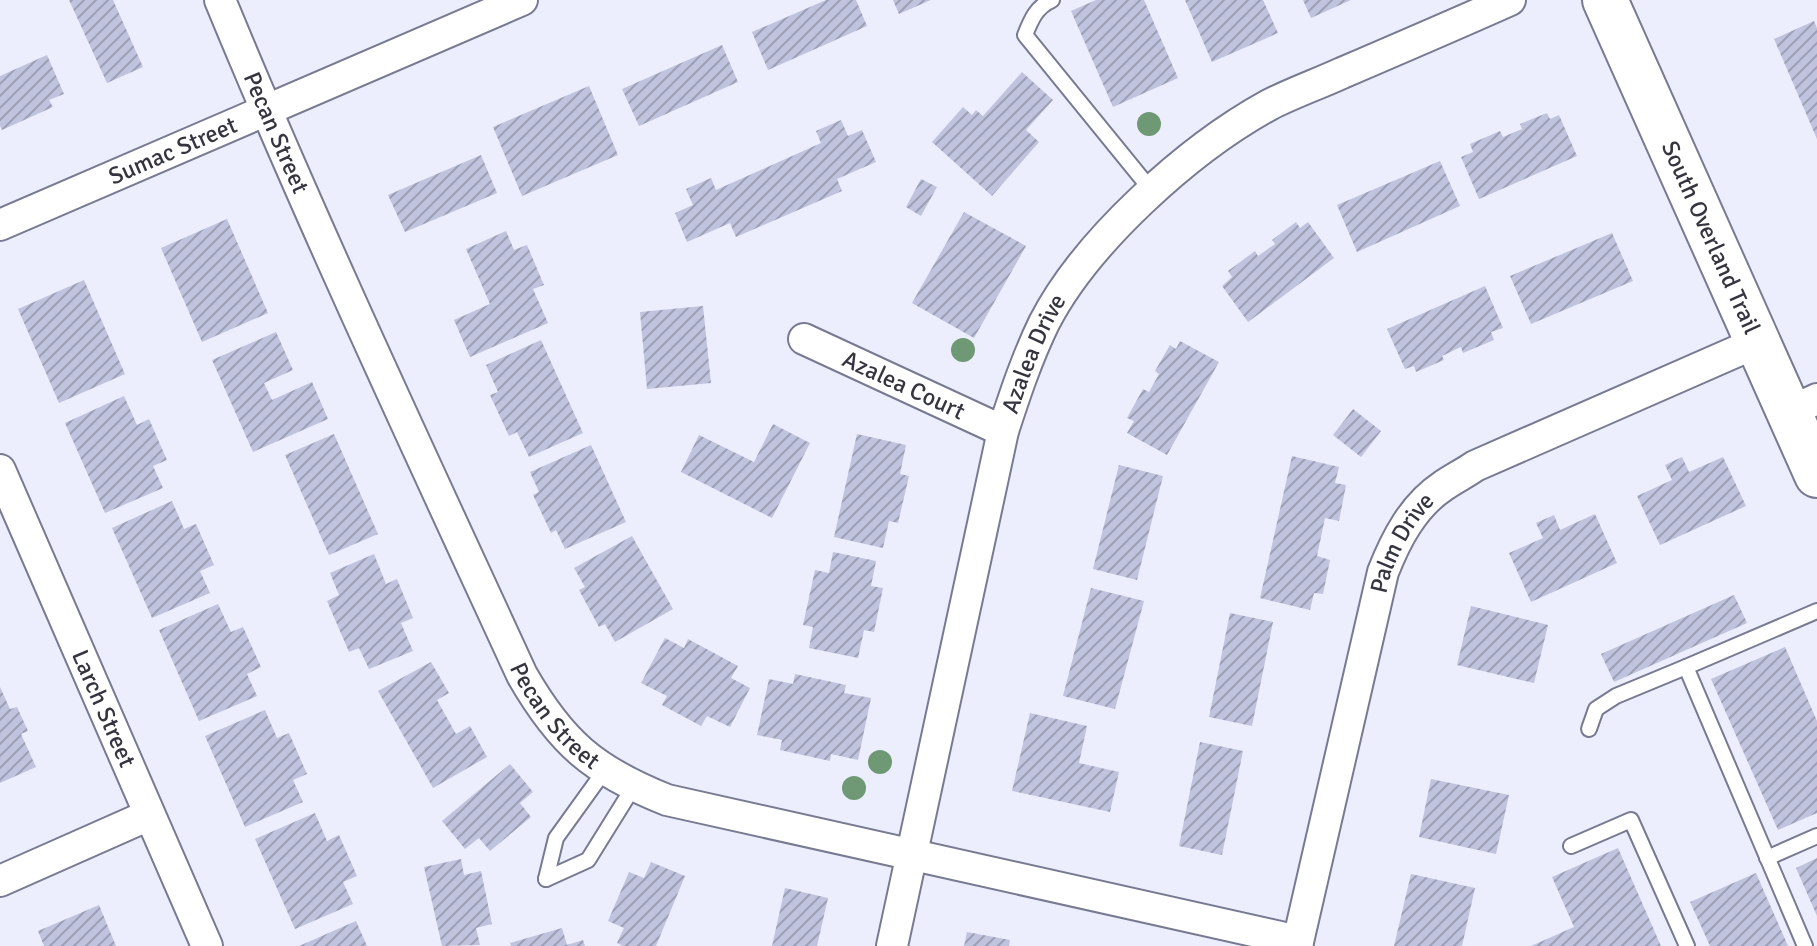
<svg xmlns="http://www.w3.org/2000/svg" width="1817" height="946" viewBox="0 0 1817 946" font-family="Signika,sans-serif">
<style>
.building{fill:url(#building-hatch)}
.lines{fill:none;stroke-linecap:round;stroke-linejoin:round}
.lane-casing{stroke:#777a91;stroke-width:18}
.street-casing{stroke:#777a91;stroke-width:34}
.primary-casing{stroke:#777a91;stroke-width:48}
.lane{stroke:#fff;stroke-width:14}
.street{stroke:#fff;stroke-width:30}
.primary{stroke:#fff;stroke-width:44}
.tree{fill:#6e9974}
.labels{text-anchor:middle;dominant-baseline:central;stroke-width:8;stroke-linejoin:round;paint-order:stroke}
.street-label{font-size:24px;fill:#34353f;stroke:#fff}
</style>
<defs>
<pattern id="building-hatch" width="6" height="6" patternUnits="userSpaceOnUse" patternTransform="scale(2)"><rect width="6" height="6" fill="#c0c3dd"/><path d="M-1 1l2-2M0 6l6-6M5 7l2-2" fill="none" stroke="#9d9fb5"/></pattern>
</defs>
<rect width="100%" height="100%" fill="#eceefe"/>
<g class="building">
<path d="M69,0h44l30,67 -36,16z"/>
<path d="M826,0h30l11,26 -99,44 -16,-38z"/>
<path d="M893,0h38l-32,14z"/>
<path d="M1096,0h48l34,78 -65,29 -42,-96z"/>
<path d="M1185,0h78l15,33 -66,29z"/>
<path d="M1303,0h48l-40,18z"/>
<path d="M1814,21l3,7v111l-43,-100z"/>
<path d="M722,45l16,37 -99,44 -17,-37z"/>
<path d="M47,55l17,39 -15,6 4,7 -51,23 -2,-4v-50z"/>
<path d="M1022,72l31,28 -27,30 13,12 -47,54 -60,-54 31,-35 9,8 4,-5 7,6z"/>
<path d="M589,86l29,69 -96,41 -29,-69z"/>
<path d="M1547,113l3,6 9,-4 18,41 -98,43 -18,-42 12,-5 -3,-8 30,-13 3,6 19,-8 -2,-5z"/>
<path d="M841,120l7,16 14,-6 14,32 -39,17 5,12 -106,46 -6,-14 -43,19 -12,-29 18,-8 -7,-16 25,-11 5,12 105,-47 -5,-12z"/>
<path d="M481,155l16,38 -92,39 -17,-37z"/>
<path d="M1440,161l20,45 -103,46 -20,-47z"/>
<path d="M921,179l16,8 -16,29 -15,-9z"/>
<path d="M964,212l62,34 -52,92 -62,-35z"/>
<path d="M227,219l41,94 -66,29 -41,-94z"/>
<path d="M1296,222l4,6 8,-6 26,36 -86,64 -26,-36 10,-9 -4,-6 27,-20 3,5 17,-12 -3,-4z"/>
<path d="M506,231l8,19 13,-5 17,40 -11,4 15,34 -78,34 -16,-37 36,-16 -24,-55z"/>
<path d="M1612,233l21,48 -102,43 -21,-48z"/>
<path d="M84,280l41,94 -66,29 -41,-94z"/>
<path d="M1485,286l18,42 -12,4 3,8 -31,13 -2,-6 -19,9 2,4 -28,12 -2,-6 -9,3 -18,-40z"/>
<path d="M703,306l8,77 -64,6 -7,-77z"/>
<path d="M276,332l17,38 -29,13 8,17 40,-18 16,37 -75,33 -41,-92z"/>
<path d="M541,340l42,93 -54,24 -12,-25 -8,4 -19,-41 8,-3 -12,-27z"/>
<path d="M1180,341l39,21 -52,93 -40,-22 7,-12 -7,-3 16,-29 6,3 10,-18 -4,-3 15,-26 6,4z"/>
<path d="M124,396l13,29 12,-6 18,41 -14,6 10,22 -58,25 -40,-90z"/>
<path d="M1353,409l28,22 -20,26 -28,-22z"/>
<path d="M773,424l37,19 -38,75 -91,-46 18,-37 55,27z"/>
<path d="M334,434l44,100 -49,21 -44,-100z"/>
<path d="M857,434l49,11 -6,29 9,2 -11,47 -9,-2 -6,27 -49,-11z"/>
<path d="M591,445l35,77 -61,27 -9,-19 -5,3 -18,-38 6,-3 -9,-20z"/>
<path d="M1292,456l47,11 -4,16 11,2 -7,36 -14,-3 -8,38 13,4 -7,34 -9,-1 -4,17 -50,-12z"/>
<path d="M1682,457l7,15 34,-15 23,49 -86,39 -23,-49 35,-16 -7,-15z"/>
<path d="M1119,465l44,11 -26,104 -44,-11z"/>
<path d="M172,501l12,28 12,-5 18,41 -14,6 10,22 -58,25 -40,-90z"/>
<path d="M1595,514l22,49 -86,39 -22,-49 34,-15 -7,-15 18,-8 6,15z"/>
<path d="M632,536l41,73 -58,33 -10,-18 -6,3 -20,-37 6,-3 -11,-19z"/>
<path d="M833,552l43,9 -5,25 12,2 -9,44 -10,-2 -6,28 -49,-10 4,-21 -10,-2 12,-55 14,3z"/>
<path d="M374,554l12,30 11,-5 16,39 -12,5 12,28 -44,18 -10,-21 -10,4 -22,-51 12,-6 -9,-22z"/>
<path d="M1091,588l53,13 -29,108 -52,-13z"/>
<path d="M1734,595l13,28 -133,59 -13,-28z"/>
<path d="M218,604l13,28 12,-5 18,40 -14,7 10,22 -58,25 -40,-91z"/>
<path d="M1471,606l77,19 -14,58 -77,-18z"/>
<path d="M1230,613l43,9 -21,104 -43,-9z"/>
<path d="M665,638l19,10 4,-9 50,27 -7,12 19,10 -20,39 -23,-11 -6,10 -39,-21 5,-9 -26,-13z"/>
<path d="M1785,647l32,74v92l-39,17 -67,-151z"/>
<path d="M431,662l18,31 -12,7 19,34 14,-8 17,31 -54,31 -55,-97z"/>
<path d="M795,674l51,11 -2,8 27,5 -13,62 -27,-6 -1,7 -50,-11 2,-10 -25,-5 12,-56 24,5z"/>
<path d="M0,687l10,22 7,-2 11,24 -7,3 15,33 -36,16z"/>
<path d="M265,710l12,28 12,-5 18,41 -14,6 10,22 -58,25 -40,-91z"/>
<path d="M1030,713l57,13 -8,37 40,9 -9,40 -98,-21z"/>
<path d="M1200,742l43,9 -21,104 -43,-9z"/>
<path d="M510,764l23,28 -13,11 11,14 -41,34 -11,-13 -14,11 -23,-28z"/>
<path d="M1431,779l78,16 -13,59 -77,-17z"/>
<path d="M315,813l12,28 12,-6 18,41 -14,6 10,22 -58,25 -40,-90z"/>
<path d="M1618,848l43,98h-130l43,-19 -22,-50z"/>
<path d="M1817,858v58l-21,-48z"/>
<path d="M461,859l3,16 17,-4 11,53 -16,4 4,17 -38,1 -18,-79z"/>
<path d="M651,862l34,14 -29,70h-33l-6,-3 7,-15 -16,-7 21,-49 15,6z"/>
<path d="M1756,873l32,73h-78l-20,-44z"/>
<path d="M1411,874l64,14 -13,58h-68z"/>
<path d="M785,888l43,10 -11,48h-45z"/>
<path d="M99,905l17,41h-72l-6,-15z"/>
<path d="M356,921l11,25h-68z"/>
<path d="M562,928l5,17 16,-5 2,6h-74l-1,-3z"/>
<path d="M967,932l43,8 -1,6h-45z"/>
</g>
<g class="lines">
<defs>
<g id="lane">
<path d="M1052,0c-16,7 -21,20 -27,35l127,156"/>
<path d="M1589,729l7,-20 20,-13 70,-29"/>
<path d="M1571,846l60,-26 56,126"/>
<path d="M1767,858l50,-22"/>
<path d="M546,879l42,-19 46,-74"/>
<path d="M546,879l10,-41 49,-68"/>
<path d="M1805,946l-119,-279 131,-56"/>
</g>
<g id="street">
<path id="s1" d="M220,0c94,228 199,451 302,675 39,68 72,96 145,125l631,141"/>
<path id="s2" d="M0,225l522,-225"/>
<path id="s3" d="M804,339l199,92"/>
<path d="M1789,412l28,-13"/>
<path id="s4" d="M0,470l207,476"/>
<path d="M0,881l149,-66"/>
<path id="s5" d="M892,946l111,-515c12,-37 24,-73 41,-108 42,-82 145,-174 225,-218 23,-12 49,-21 73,-32 56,-24 112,-48 168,-73"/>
<path id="s6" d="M1297,946l86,-374c13,-33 30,-66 60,-86 10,-7 22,-13 32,-20l283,-124"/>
</g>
<g id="primary">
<path id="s7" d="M1605,0l212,475"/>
</g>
</defs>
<use href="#lane" class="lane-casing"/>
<use href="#street" class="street-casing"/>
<use href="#primary" class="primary-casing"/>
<use href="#lane" class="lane"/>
<use href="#street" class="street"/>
<use href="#primary" class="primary"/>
</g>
<g class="tree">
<circle cx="1149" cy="124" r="12"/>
<circle cx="963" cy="350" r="12"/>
<circle cx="880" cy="762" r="12"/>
<circle cx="854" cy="788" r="12"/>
</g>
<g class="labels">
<g class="street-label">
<text stroke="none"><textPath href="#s1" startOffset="144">Pecan Street</textPath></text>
<text stroke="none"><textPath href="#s2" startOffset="188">Sumac Street</textPath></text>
<text stroke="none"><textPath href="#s7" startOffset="260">South Overland Trail</textPath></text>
<text stroke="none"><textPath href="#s5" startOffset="610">Azalea Drive</textPath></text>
<text stroke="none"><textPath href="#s3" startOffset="110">Azalea Court</textPath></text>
<text stroke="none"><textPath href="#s6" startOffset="418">Palm Drive</textPath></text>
<text stroke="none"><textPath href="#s4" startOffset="260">Larch Street</textPath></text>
<text stroke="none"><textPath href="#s1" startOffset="792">Pecan Street</textPath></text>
</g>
</g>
</svg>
